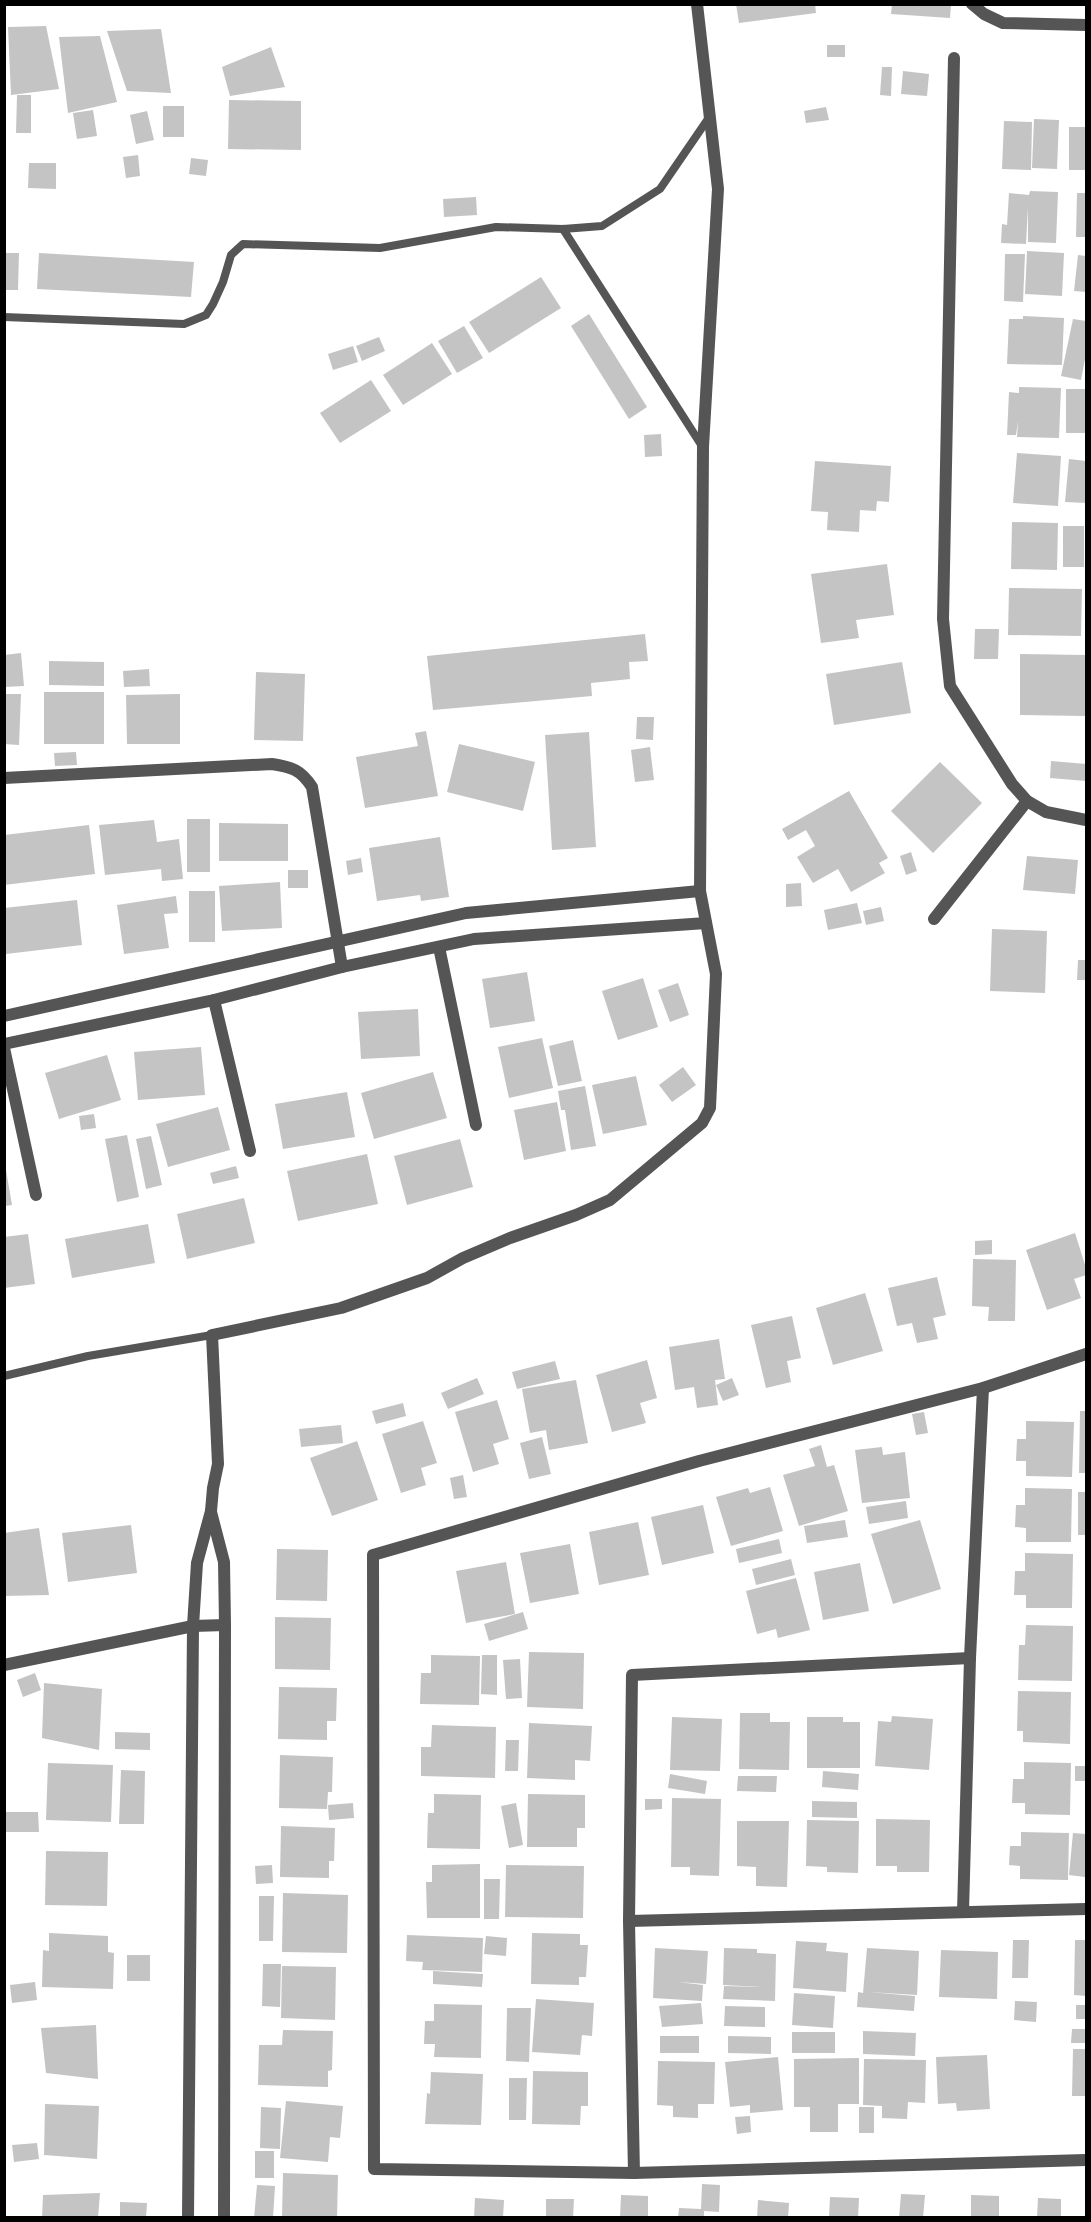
<svg xmlns="http://www.w3.org/2000/svg" width="1091" height="2222" viewBox="0 0 1091 2222" font-family="'IBM Plex Sans',sans-serif">
<style>
.building{fill:#c4c4c4}
.lines{fill:none;stroke-linecap:round;stroke-linejoin:round}
.service{stroke:#555;stroke-width:8}
.minor{stroke:#555;stroke-width:12}
.tertiary{stroke:#555;stroke-width:12}
</style>
<rect width="100%" height="100%" fill="#fff"/>
<g class="building">
<path d="M736,4h79l1,9 -77,10z"/>
<path d="M892,4h59l-1,14 -59,-4z"/>
<path d="M46,26l13,63 -48,6 -3,-68z"/>
<path d="M161,29l10,64 -44,-2 -20,-60z"/>
<path d="M100,36l17,66 -49,11 -9,-76z"/>
<rect x="827" y="45" width="18" height="12"/>
<path d="M271,47l14,40 -55,9 -8,-29z"/>
<path d="M882,67h10l-1,29 -11,-1z"/>
<path d="M903,71l26,3 -2,22 -26,-2z"/>
<path d="M17,95h14v38h-15z"/>
<path d="M229,100l72,1v49l-73,-1z"/>
<rect x="163" y="106" width="21" height="31"/>
<path d="M826,107l3,13 -23,3 -2,-12z"/>
<path d="M93,110l4,26 -20,3 -4,-26z"/>
<path d="M147,111l7,29 -18,4 -6,-29z"/>
<path d="M1034,119l25,1 -2,49 -25,-1z"/>
<path d="M1004,121l28,1 -1,48 -29,-1z"/>
<rect x="1069" y="127" width="17" height="43"/>
<path d="M138,155l2,21 -14,2 -3,-21z"/>
<path d="M191,158l17,2 -2,16 -17,-2z"/>
<path d="M29,163h27v26l-28,-1z"/>
<path d="M1030,191l28,1 -2,51 -28,-1v-35l-2,37 -25,-1 1,-19 5,1 2,-32 20,2z"/>
<path d="M1077,193h9v44h-10z"/>
<path d="M476,197l1,18 -33,2 -1,-18z"/>
<path d="M1027,251l37,2 -2,43 -37,-2z"/>
<path d="M4,253h15l-1,37h-14z"/>
<path d="M39,253l155,9 -3,35 -154,-8z"/>
<path d="M1005,254h20l-2,48 -19,-1z"/>
<path d="M1078,255l8,1v36l-12,-1z"/>
<path d="M541,277l20,31 -72,45 -20,-31z"/>
<path d="M589,314l58,93 -18,12 -58,-93z"/>
<path d="M1023,316l41,2 -2,47 -55,-1 2,-45h14z"/>
<path d="M1073,319l13,2v33l-5,26 -20,-4z"/>
<path d="M464,326l19,32 -26,15 -19,-32z"/>
<path d="M379,337l6,14 -23,10 -6,-15z"/>
<path d="M432,343l20,31 -49,31 -20,-30z"/>
<path d="M353,346l5,16 -25,8 -5,-16z"/>
<path d="M371,380l20,31 -51,32 -20,-30z"/>
<path d="M1019,387l42,1 -2,50 -42,-1 1,-16 -2,14h-9l2,-43 10,1z"/>
<rect x="1066" y="389" width="20" height="44"/>
<path d="M661,434l1,22 -17,1 -1,-22z"/>
<path d="M1017,453l44,3 -3,50 -45,-3z"/>
<path d="M1069,459l17,2v42l-21,-1z"/>
<path d="M815,461l76,5 -2,36 -12,-1 -1,10 -16,-1 -1,22 -32,-2 1,-18 -17,-1z"/>
<path d="M1012,522l46,1 -1,47 -46,-1z"/>
<rect x="1063" y="526" width="21" height="41"/>
<path d="M887,564l7,51 -38,5 3,18 -38,5 -10,-69z"/>
<path d="M1009,588l73,1 -1,47 -73,-1z"/>
<path d="M975,629h24l-1,30h-24z"/>
<path d="M645,634l3,27 -19,1 1,17 -39,4 1,13 -159,14 -6,-54z"/>
<path d="M21,653l3,33 -20,1v-32z"/>
<path d="M1020,654l66,1v61l-66,-1z"/>
<path d="M49,661l55,1v24l-55,-1z"/>
<path d="M902,662l9,51 -77,12 -8,-51z"/>
<path d="M149,669l1,17 -26,1 -1,-16z"/>
<path d="M256,672l49,2 -2,67 -49,-1z"/>
<rect x="44" y="692" width="60" height="52"/>
<path d="M4,694h17l-2,51 -15,-1z"/>
<path d="M180,694v50h-53l-1,-49z"/>
<path d="M637,717h17l-1,23 -17,-1z"/>
<path d="M426,731l12,65 -73,12 -9,-51 62,-11 -3,-13z"/>
<path d="M589,732l7,115 -44,3 -7,-115z"/>
<path d="M459,744l76,18 -12,49 -76,-19z"/>
<path d="M650,747l4,33 -19,2 -4,-32z"/>
<path d="M76,752l1,13 -22,1 -1,-13z"/>
<path d="M1051,761l35,3v17l-36,-3z"/>
<path d="M940,762l42,41 -49,50 -42,-42z"/>
<path d="M849,791l39,67 -9,5 6,10 -34,19 -13,-23 -25,14 -16,-26 18,-11 -9,-16 -18,10 -6,-11z"/>
<rect x="187" y="819" width="23" height="53"/>
<path d="M154,820l3,22 22,-3 4,40 -21,2 -1,-12 -56,6 -6,-50z"/>
<path d="M219,823l69,1v37h-69z"/>
<path d="M89,825l6,49 -91,11v-50z"/>
<path d="M440,837l9,60 -28,4 -1,-6 -43,6 -8,-53z"/>
<path d="M911,852l6,19 -11,4 -6,-19z"/>
<path d="M1027,856l51,4 -3,34 -52,-4z"/>
<path d="M361,858l2,14 -15,3 -2,-14z"/>
<rect x="288" y="870" width="20" height="18"/>
<path d="M280,882l2,46 -60,3 -3,-45z"/>
<path d="M801,883l1,23 -16,1v-23z"/>
<rect x="189" y="891" width="26" height="51"/>
<path d="M176,896l2,17 -14,1 5,34 -45,6 -7,-49z"/>
<path d="M77,900l5,45 -76,9 -2,-46z"/>
<path d="M857,903l5,20 -34,7 -4,-20z"/>
<path d="M881,907l3,14 -18,4 -3,-14z"/>
<path d="M992,929l55,2 -2,62 -55,-2z"/>
<path d="M1078,960h8v20h-9z"/>
<path d="M527,972l8,49 -45,7 -8,-49z"/>
<path d="M643,978l15,49 -40,13 -16,-49z"/>
<path d="M678,983l11,32 -19,7 -12,-32z"/>
<path d="M418,1009l2,47 -59,3 -3,-47z"/>
<path d="M542,1038l11,50 -44,10 -11,-51z"/>
<path d="M573,1040l9,41 -24,5 -9,-40z"/>
<path d="M201,1047l4,48 -67,5 -4,-48z"/>
<path d="M107,1055l14,45 -62,19 -14,-46z"/>
<path d="M683,1067l13,18 -24,17 -13,-17z"/>
<path d="M433,1072l14,46 -73,21 -13,-46z"/>
<path d="M636,1076l11,49 -44,9 -11,-49z"/>
<path d="M585,1086l11,60 -25,4 -6,-40h-4l-3,-19z"/>
<path d="M347,1092l8,45 -72,12 -8,-45z"/>
<path d="M557,1102l9,49 -42,9 -10,-50z"/>
<path d="M218,1107l12,43 -62,17 -12,-43z"/>
<path d="M94,1114l2,14 -15,2 -2,-14z"/>
<path d="M127,1135l12,62 -22,5 -12,-63z"/>
<path d="M151,1136l11,49 -16,4 -10,-50z"/>
<path d="M460,1139l13,48 -66,18 -13,-49z"/>
<path d="M367,1154l11,50 -80,17 -11,-50z"/>
<path d="M5,1164l7,41 -7,1z"/>
<path d="M236,1166l3,12 -26,6 -3,-11z"/>
<path d="M244,1198l11,45 -68,16 -10,-45z"/>
<path d="M148,1224l7,39 -83,15 -7,-39z"/>
<path d="M1075,1233l11,35v7l-12,4 7,19 -34,12 -21,-60z"/>
<path d="M28,1234l7,50 -31,4v-51z"/>
<path d="M992,1240v14l-17,1v-14z"/>
<path d="M973,1259l43,1 -1,61h-27l1,-14 -17,-1z"/>
<path d="M937,1277l9,38 -13,3 5,21 -21,4 -5,-20 -15,3 -9,-38z"/>
<path d="M865,1293l18,58 -50,14 -17,-57z"/>
<path d="M792,1316l9,42 -14,3 4,21 -25,6 -15,-63z"/>
<path d="M719,1339l6,40 -10,1 3,25 -21,3 -3,-21 -19,3 -6,-43z"/>
<path d="M647,1360l10,38 -17,5 6,20 -34,9 -16,-57z"/>
<path d="M555,1361l5,18 -43,10 -5,-17z"/>
<path d="M477,1378l7,16 -36,15 -7,-16z"/>
<path d="M732,1378l7,17 -16,6 -7,-16z"/>
<path d="M576,1380l12,63 -39,7 -3,-20 -16,3 -8,-44z"/>
<path d="M497,1400l12,39 -16,5 6,20 -26,8 -18,-60z"/>
<path d="M403,1403l3,13 -30,8 -4,-13z"/>
<path d="M1080,1411h6v62h-7z"/>
<path d="M924,1412l4,21 -12,2 -4,-21z"/>
<path d="M423,1421l14,42 -16,5 5,17 -25,8 -19,-59z"/>
<path d="M1026,1421l48,1 -2,55 -46,-1v-15h-10l1,-22h9z"/>
<path d="M341,1425l2,18 -42,4 -2,-18z"/>
<path d="M542,1437l9,37 -22,5 -9,-36z"/>
<path d="M357,1441l21,59 -46,16 -22,-58z"/>
<path d="M821,1445l6,22 7,-2 14,46 -49,15 -16,-51 32,-9 -6,-17z"/>
<path d="M882,1447l1,8 22,-3 5,46 -48,5 -7,-53z"/>
<path d="M463,1475l4,22 -13,2 -4,-21z"/>
<path d="M770,1487l13,44 -52,15 -15,-49 32,-9 2,5z"/>
<path d="M1025,1488l47,1 -1,53h-45v-14l-11,-1 1,-22h9z"/>
<rect x="1078" y="1492" width="8" height="43"/>
<path d="M906,1501l2,17 -39,6 -3,-17z"/>
<path d="M703,1505l11,48 -52,12 -11,-48z"/>
<path d="M845,1520l3,17 -41,6 -3,-17z"/>
<path d="M920,1520l21,69 -48,15 -22,-70z"/>
<path d="M638,1522l11,53 -50,10 -10,-53z"/>
<path d="M131,1525l6,48 -69,9 -6,-49z"/>
<path d="M39,1528l10,67 -45,1v-63z"/>
<path d="M779,1539l3,14 -43,10 -3,-14z"/>
<path d="M570,1544l9,50 -49,9 -10,-50z"/>
<path d="M277,1549l51,1 -1,51 -51,-1z"/>
<path d="M1025,1553l48,1 -1,54h-46v-13h-12l1,-24h10z"/>
<path d="M791,1559l4,16 -39,10 -4,-16z"/>
<path d="M506,1562l9,52 -49,9 -10,-52z"/>
<path d="M860,1563l9,48 -46,9 -9,-48z"/>
<path d="M796,1578l14,52 -32,8 -2,-9 -19,5 -11,-43z"/>
<path d="M523,1612l5,17 -39,12 -5,-17z"/>
<path d="M275,1617l56,1 -1,52 -55,-1z"/>
<path d="M1026,1625l47,1 -1,55 -54,-1 1,-35h6z"/>
<path d="M529,1652l55,1 -1,56 -56,-2z"/>
<path d="M431,1655l49,1 -1,49 -59,-1 1,-31h10z"/>
<path d="M482,1655h15v40l-16,-1z"/>
<path d="M520,1659l2,39 -16,1 -3,-39z"/>
<path d="M35,1673l6,17 -18,7 -6,-17z"/>
<path d="M44,1683l58,6 -3,61 -57,-12z"/>
<path d="M279,1687l58,1 -1,33h-9v19l-49,-1z"/>
<path d="M1018,1691l53,1 -1,52 -47,-2v-11h-6z"/>
<path d="M740,1713h30v9h20l-1,48 -50,-1z"/>
<path d="M892,1716l41,3 -4,51 -54,-4 3,-45 13,1z"/>
<path d="M672,1717l50,2 -2,52 -50,-1z"/>
<path d="M807,1717h36v5h17v46h-53z"/>
<path d="M529,1723l63,3 -2,35 -15,-1v20l-48,-2z"/>
<path d="M432,1725l64,2 -1,51 -74,-2v-29h10z"/>
<path d="M115,1732l35,1v17l-35,-1z"/>
<path d="M506,1740h13l-1,31h-13z"/>
<path d="M280,1755l53,2 -1,35h-4l-1,17 -48,-1z"/>
<path d="M1024,1762l47,1 -1,52 -45,-1v-11h-13l1,-24h11z"/>
<path d="M48,1763l65,2 -2,57 -65,-2z"/>
<rect x="1075" y="1766" width="11" height="15"/>
<path d="M121,1770l24,1 -1,53h-25z"/>
<path d="M823,1771l36,3 -1,16 -36,-3z"/>
<path d="M670,1774l37,7 -2,13 -37,-6z"/>
<path d="M738,1776h39l-1,16 -39,-1z"/>
<path d="M434,1794l47,1 -1,54 -53,-1 1,-35h6z"/>
<path d="M528,1794l57,1v33h-8v19h-50z"/>
<path d="M672,1798l49,1 -2,77 -29,-1v-8h-19z"/>
<path d="M645,1799h17v10l-17,1z"/>
<path d="M812,1801l45,1v16l-45,-1z"/>
<path d="M353,1803l1,15 -25,2 -1,-15z"/>
<path d="M516,1803l7,42 -14,3 -8,-42z"/>
<path d="M5,1812h33l1,20h-33z"/>
<path d="M876,1819l54,1 -1,52h-32v-6h-21z"/>
<path d="M807,1820l52,1 -1,52 -31,-1v-5l-21,-1z"/>
<path d="M737,1821h52l-2,66 -31,-1v-19l-19,-1z"/>
<path d="M281,1826l54,2 -1,33h-5v17l-49,-1z"/>
<path d="M1021,1832l48,1 -1,47 -48,-1v-13l-11,-1 1,-19h11z"/>
<path d="M1073,1833l13,1 -1,43 -16,-2z"/>
<path d="M46,1851l62,1 -1,54 -62,-1z"/>
<path d="M480,1864v54h-53l-1,-36h6v-17z"/>
<path d="M272,1865l1,18 -17,1 -1,-18z"/>
<path d="M506,1865l78,1 -1,52 -78,-1z"/>
<path d="M484,1879h16l-1,40h-15z"/>
<path d="M283,1893l65,2 -1,58 -65,-1z"/>
<path d="M259,1896h15l-1,45h-14z"/>
<path d="M49,1933l59,3v16l6,1 -1,36 -71,-2 1,-37 6,1z"/>
<path d="M532,1933l48,1v11h8l-2,32h-7v8l-48,-1z"/>
<path d="M407,1935l76,3 -1,34 -60,-2 1,-8 -17,-1z"/>
<path d="M486,1936l21,2 -1,18 -22,-2z"/>
<path d="M1013,1940h16l-1,38h-16z"/>
<path d="M1075,1940h11v56l-12,-1z"/>
<path d="M796,1941l31,2 -1,8 22,2 -2,39 -53,-4z"/>
<path d="M655,1948l53,3 -2,33 -28,-2 25,3 -1,16 -49,-3z"/>
<path d="M724,1948l33,1v4l19,1 -1,47 -52,-2 1,-13 38,1 -39,-2z"/>
<path d="M867,1948l52,3 -2,44 -49,-3 47,4 -1,15 -57,-4 1,-15 5,1z"/>
<path d="M941,1950l57,2 -1,47 -58,-2z"/>
<rect x="127" y="1955" width="23" height="26"/>
<path d="M263,1964h18l-1,43 -18,-1z"/>
<path d="M282,1966l54,1 -1,53 -54,-2z"/>
<path d="M433,1971l50,3 -1,13 -49,-3z"/>
<path d="M35,1982l2,18 -25,3 -2,-18z"/>
<path d="M794,1993l41,3 -2,32 -41,-3z"/>
<path d="M536,1999l58,4 -2,33 -10,-1 -2,20 -48,-3z"/>
<path d="M1015,2001l22,1 -1,20 -22,-2z"/>
<path d="M701,2003l2,21 -41,3 -3,-21z"/>
<path d="M434,2004l48,1 -1,53 -47,-1 1,-13h-11l1,-23h9z"/>
<rect x="1076" y="2005" width="10" height="14"/>
<path d="M725,2006l40,1v20l-41,-1z"/>
<path d="M507,2008h24l-2,54 -23,-1z"/>
<path d="M96,2025l2,54 -52,-6 -5,-45z"/>
<path d="M1072,2029h14v14h-15z"/>
<path d="M283,2030l50,1 -1,39 -4,1v16l-70,-2 1,-40h23z"/>
<path d="M863,2031l53,2 -1,23 -52,-2z"/>
<rect x="792" y="2032" width="43" height="21"/>
<rect x="660" y="2036" width="39" height="17"/>
<path d="M728,2036l43,1v17l-43,-1z"/>
<path d="M1073,2049h13v47h-14z"/>
<path d="M987,2055l3,54 -33,2 -1,-8 -18,1 -2,-47z"/>
<path d="M778,2057l5,53 -33,3v-8l-20,2 -5,-45z"/>
<path d="M859,2058v46h-21v28h-28v-25h-16v-48z"/>
<path d="M864,2059l62,1 -1,43 -17,-1 -1,17 -25,-1v-12l-19,-1z"/>
<path d="M658,2061l57,1 -1,42h-16v14l-25,-1v-11l-16,-1z"/>
<path d="M533,2071l55,1v34h-7l-1,19 -48,-1z"/>
<path d="M431,2072l52,2 -2,51 -56,-1 2,-31 3,1z"/>
<path d="M509,2078h18l-1,42h-17z"/>
<path d="M286,2101l57,5 -3,32 -10,-1 -2,25 -48,-4z"/>
<path d="M45,2104l54,2 -2,53 -53,-4z"/>
<path d="M261,2107l20,1 -1,41 -20,-1z"/>
<rect x="859" y="2107" width="15" height="26"/>
<path d="M750,2116l1,16 -14,2 -2,-17z"/>
<path d="M37,2143l2,16 -25,3 -2,-17z"/>
<rect x="255" y="2151" width="19" height="27"/>
<path d="M283,2173l55,2 -1,43h-55z"/>
<path d="M702,2184l18,1 -1,27 -15,-1v7h-26l1,-10 22,1z"/>
<path d="M257,2185l18,1 -2,32h-19z"/>
<path d="M100,2193l-2,25h-56l1,-23z"/>
<path d="M901,2194l24,1 -2,23h-24z"/>
<path d="M621,2195l27,1v22h-28z"/>
<path d="M971,2195l28,1v22h-28z"/>
<path d="M830,2197l29,1 -1,20h-29z"/>
<path d="M475,2198l29,2 -1,18h-29z"/>
<path d="M1038,2198l23,1v19h-24z"/>
<path d="M546,2199h28l-1,19h-27z"/>
<path d="M758,2200l31,3 -1,15h-31z"/>
<path d="M120,2202l27,1 -1,15h-26z"/>
</g>
<g class="lines">
<g class="service">
<path d="M563,229l139,217"/>
<path d="M4,317l180,7 22,-9 7,-11 10,-22 8,-27 12,-11 137,4 116,-21 67,2 39,-3 58,-37 50,-73"/>
<path d="M4,1376l84,-20 124,-21"/>
</g>
<g class="minor">
<path d="M972,4l12,10 19,9 83,2"/>
<path d="M954,58l-11,561 7,67 62,98 15,17 19,11 40,8"/>
<path d="M4,778l268,-14c20,3 29,6 40,23l30,180"/>
<path d="M934,919l93,-118"/>
<path d="M439,947l37,178"/>
<path d="M214,1000l36,151"/>
<path d="M4,1016l462,-103 234,-22"/>
<path d="M4,1044l210,-44 128,-33 132,-28 232,-16"/>
<path d="M4,1048l32,147"/>
<path d="M1086,1354l-103,34 -284,73 -326,94 1,614 260,4 452,-13"/>
<path d="M211,1511l2,-23 5,-24 -6,-129 129,-27 86,-30 36,-20 47,-20 66,-23 34,-15 92,-77 8,-15 6,-134 -16,-83 3,-444 15,-258 -21,-185"/>
<path d="M4,1665l189,-39 32,-1"/>
<path d="M963,1912l7,-254 13,-270"/>
<path d="M629,1921l457,-12"/>
<path d="M634,2173l-5,-252 3,-246 338,-17"/>
</g>
<g class="tertiary">
<path d="M211,1512l13,50 1,63 -1,593"/>
<path d="M188,2218l5,-592 4,-63 14,-52"/>
</g>
</g>
<rect width="1091" height="2222" fill="none" stroke="#000000" stroke-width="12"/>
</svg>
